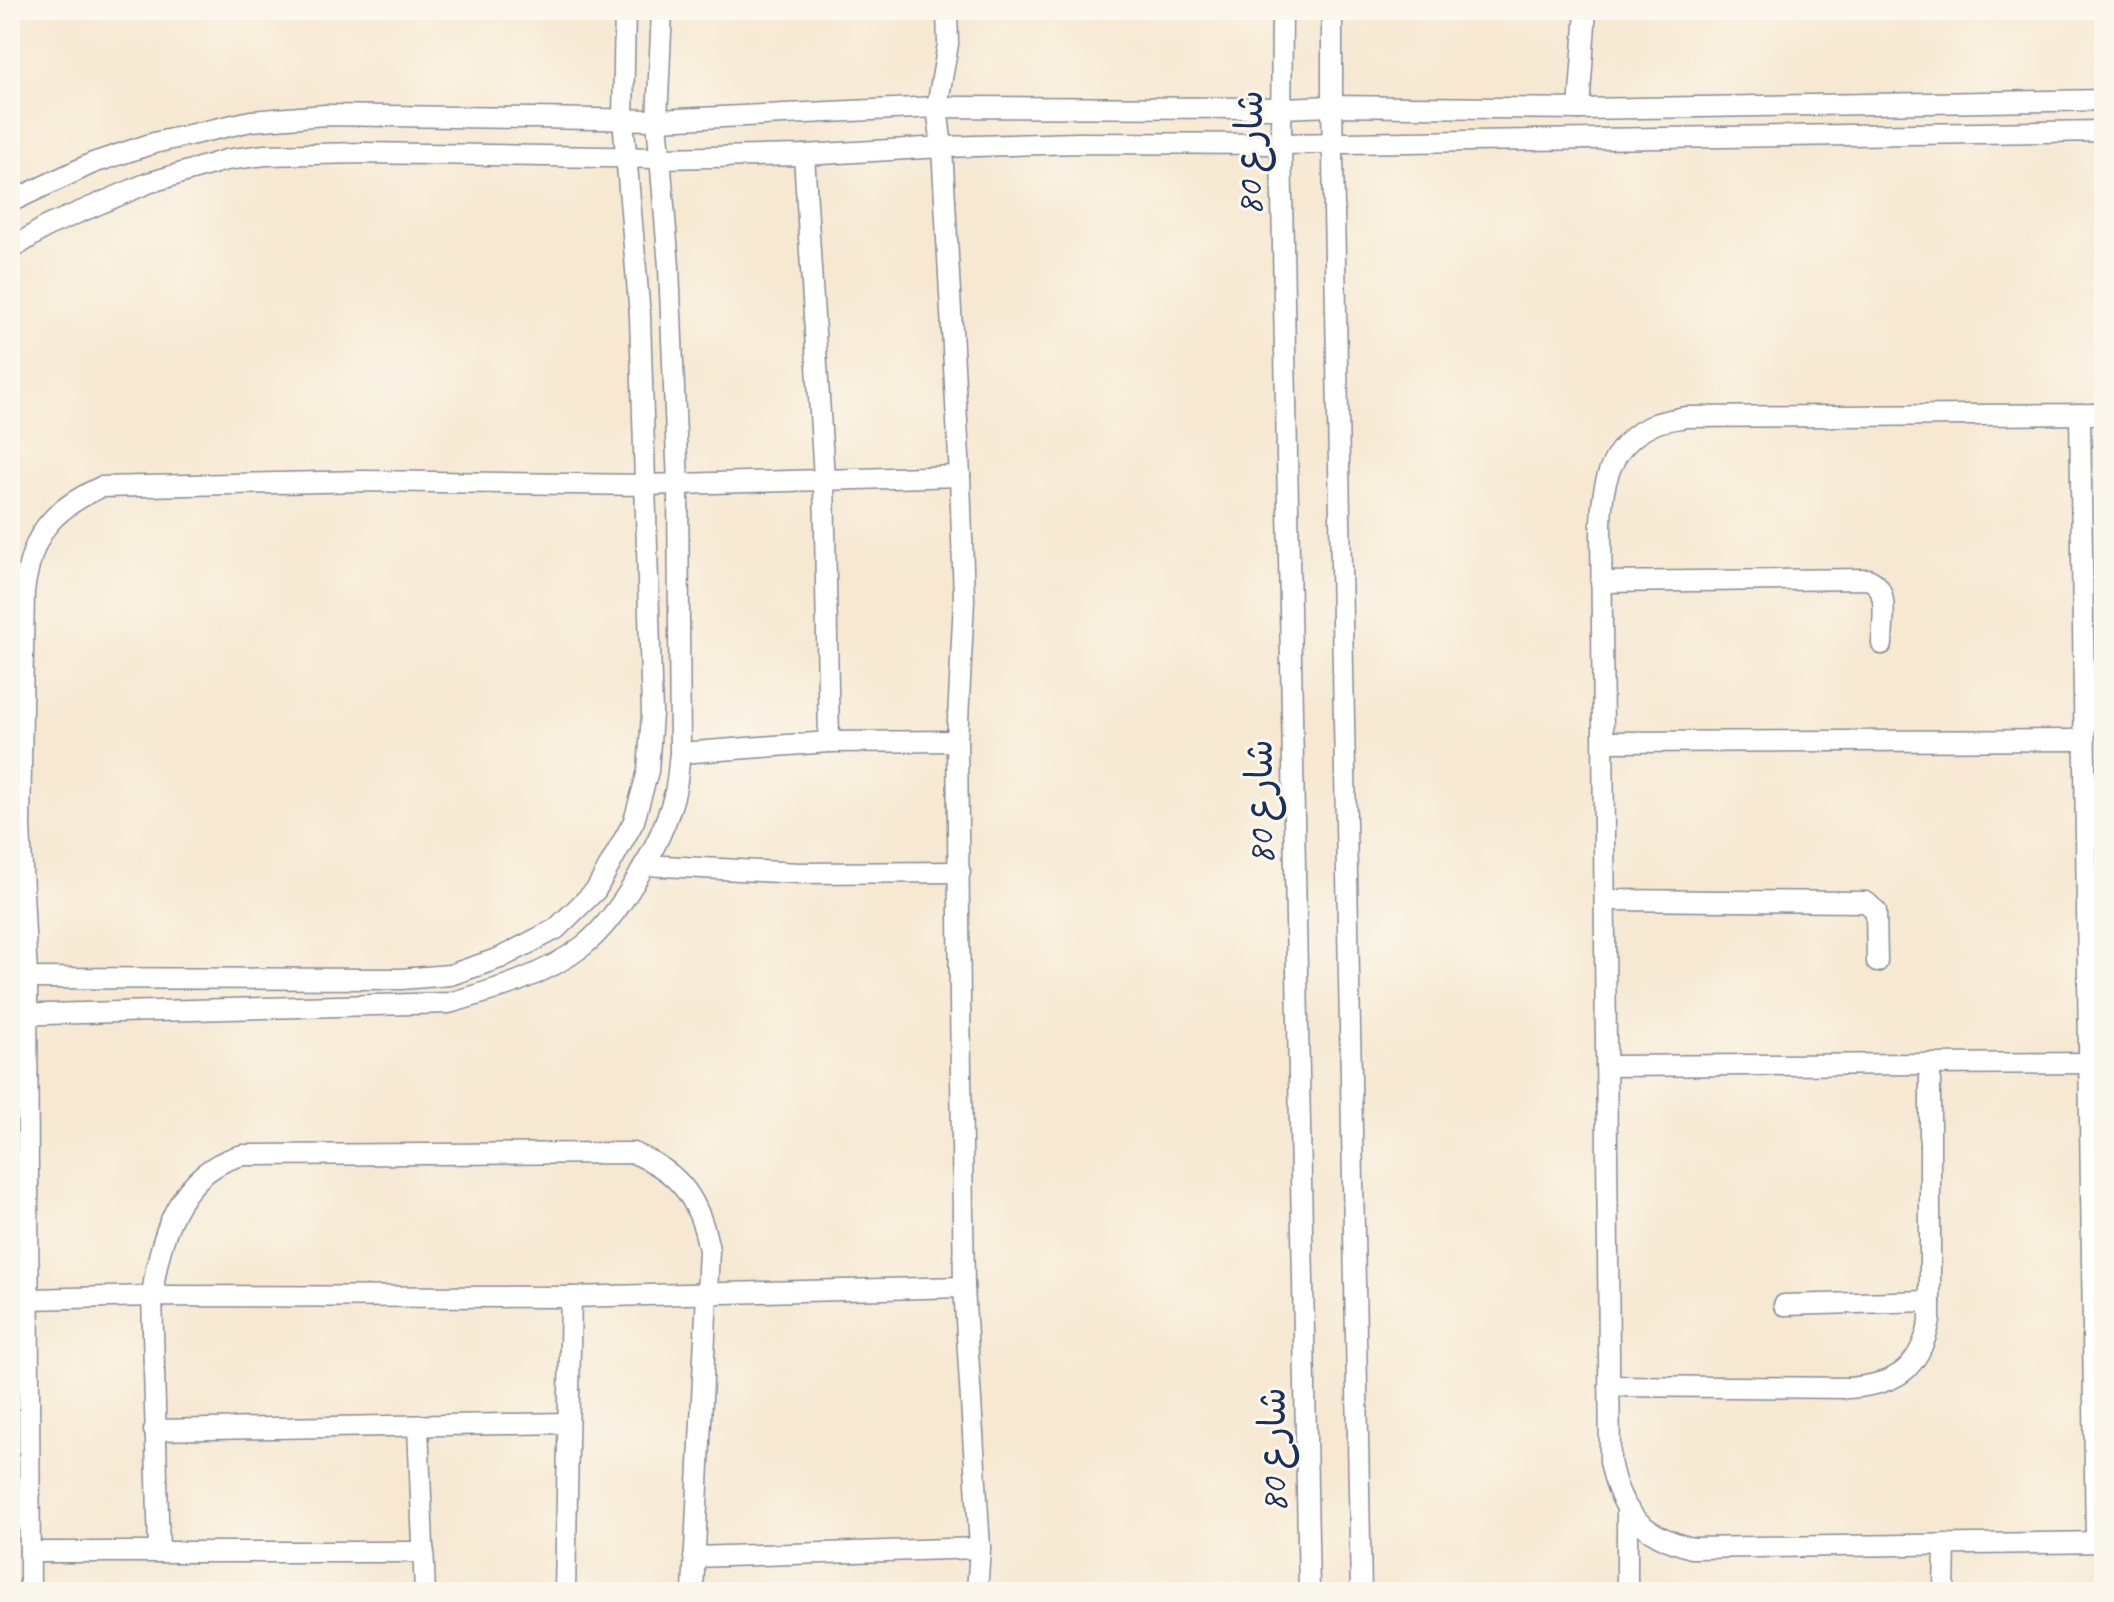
<svg xmlns="http://www.w3.org/2000/svg" width="2114" height="1602" viewBox="0 0 2114 1602" font-family="Caveat,'Playpen Sans Arabic',sans-serif">
<style>
.lines{fill:none;stroke-linecap:round;stroke-linejoin:round}
.minor-casing{stroke:#888c98;stroke-width:23}
.minor{stroke:#fff;stroke-width:20}
.labels{text-anchor:middle;dominant-baseline:central;stroke-width:6;stroke-linejoin:round;paint-order:stroke}
.street-label{font-size:38px;fill:#1b2f5e;stroke:#fbf7ec}
</style>
<rect width="100%" height="100%" fill="#fbf7ec"/>
<filter id="ink" filterUnits="userSpaceOnUse"><feTurbulence type="fractalNoise" baseFrequency=".0125" numOctaves="2"/><feDisplacementMap in="SourceGraphic" scale="16" xChannelSelector="R" yChannelSelector="G"/><feConvolveMatrix kernelMatrix="1 2 1 2 8 2 1 2 1" color-interpolation-filters="sRGB"/></filter>
<filter id="wash" filterUnits="userSpaceOnUse"><feTurbulence type="fractalNoise" baseFrequency=".006" numOctaves="4" result="noise"/><feDisplacementMap in="SourceGraphic" scale="32" xChannelSelector="R" yChannelSelector="G"/><feGaussianBlur stdDeviation="1.8" result="paint"/><feColorMatrix in="noise" values="0 0 0 0 0 0 0 0 0 0 0 0 0 0 0 0 0 1.4 0 .05"/><feComposite in="paint" operator="in"/></filter>
<g filter="url(#wash)">
<rect width="100%" height="100%" fill="#f6e8d1"/>
</g>
<g filter="url(#ink)">
<g class="lines">
<defs>
<g id="minor">
<path d="M947,10l1,34 -11,63 5,40 18,329 4,124 -7,141 3,260 4,286 16,261 -3,44"/>
<path d="M1282,10l-1,134 28,1448"/>
<path d="M1332,10v96l29,1486"/>
<path d="M1579,109l7,-99"/>
<path d="M804,155l20,323 5,264"/>
<path d="M10,202l83,-39 61,-20 97,-22 74,-6 332,5 280,-13 346,1 49,-2 247,3 525,-9"/>
<path d="M10,250l37,-24 101,-43 78,-23 39,-5 99,-2 297,5 143,-3 138,-8 136,-4 203,1 823,-13"/>
<path d="M2080,414l16,1128"/>
<path d="M2104,414l-418,3c-10,2 -22,3 -31,7 -44,19 -53,57 -54,100l9,937c10,51 31,74 82,87l412,-6"/>
<path d="M1601,582l267,-3c23,9 14,44 14,65"/>
<path d="M1604,742l479,-2"/>
<path d="M680,753l149,-11 128,-1"/>
<path d="M644,865l155,8 161,-1"/>
<path d="M1605,900l261,2 10,9 1,51"/>
<path d="M10,978l391,1 49,-4 50,-17 56,-29 40,-39 38,-69 14,-50 4,-57 -12,-398 -17,-197 2,-109"/>
<path d="M10,1015l439,-12c46,-13 95,-27 134,-57 37,-29 79,-105 91,-150 4,-14 4,-29 6,-43l-2,-269 -9,-217 -12,-147 5,-110"/>
<path d="M1606,1066l482,-3"/>
<path d="M29,1299l123,-3 419,1 393,-10"/>
<path d="M1784,1305l146,-4"/>
<path d="M1609,1386l240,2c48,-4 70,-18 81,-67v-257"/>
<path d="M418,1426l7,166"/>
<path d="M154,1430l414,-7"/>
<path d="M1627,1510v82"/>
<path d="M30,1552h394"/>
<path d="M159,1552l-7,-256c7,-58 27,-126 91,-141l390,-2c48,19 67,48 76,97l-16,342"/>
<path d="M694,1557l286,-9"/>
<path d="M30,1592l-3,-614 -7,-153 4,-234c8,-56 25,-80 77,-104l264,-6 280,4 315,-9"/>
<path d="M565,1592l6,-295"/>
<path d="M1944,1592l1,-48"/>
</g>
</defs>
<use href="#minor" class="minor-casing"/>
<use href="#minor" class="minor"/>
</g>
</g>
<g class="labels">
<g class="street-label">
<text transform="translate(1249 153) rotate(-90)">شارع 80</text>
<text transform="translate(1260 802) rotate(-91)">شارع 80</text>
<text transform="translate(1273 1450) rotate(-91)">شارع 80</text>
</g>
</g>
<rect width="2114" height="1602" fill="none" stroke="#fbf7ec" stroke-width="40"/>
</svg>
